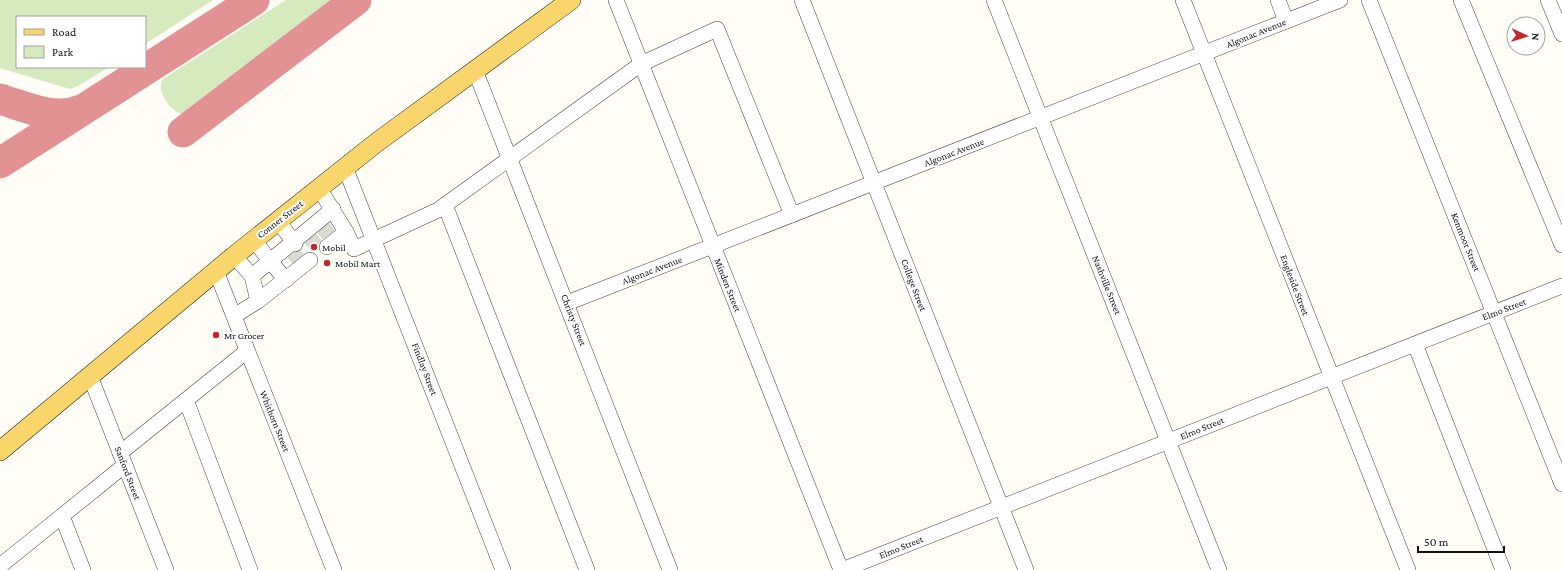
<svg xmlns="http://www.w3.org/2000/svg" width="1562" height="570" viewBox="0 0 1562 570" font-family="'Crimson Pro',serif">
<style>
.green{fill:#d5ebbd}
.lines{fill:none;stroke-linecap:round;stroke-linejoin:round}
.taxiway{stroke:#e29292;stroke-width:31}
.minor-tunnel{stroke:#dbdad3;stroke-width:15;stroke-dasharray:15 8;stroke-linecap:butt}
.minor-casing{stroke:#444;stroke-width:16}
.major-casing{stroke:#222;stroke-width:20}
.minor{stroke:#fff;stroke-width:15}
.major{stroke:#f9d66b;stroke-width:19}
.poi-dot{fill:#c4262e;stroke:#fff;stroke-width:1.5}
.labels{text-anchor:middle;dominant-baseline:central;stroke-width:4;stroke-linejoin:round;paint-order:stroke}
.street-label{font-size:10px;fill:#111;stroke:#fff}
.poi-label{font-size:10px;fill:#111;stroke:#fff;text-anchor:start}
</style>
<rect width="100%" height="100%" fill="#fffdf5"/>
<g class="green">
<path d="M0,0h213l-68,44v-27h-128v50h92l-31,19 -8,3 -70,-21z"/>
<path d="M286,0h51l-145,111 -9,3c-12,-1 -28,-24 -20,-35z"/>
</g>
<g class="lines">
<g class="taxiway">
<path d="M0,99c26,8 55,22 81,11"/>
<path d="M183,132l173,-132"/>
<path d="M0,163l254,-163"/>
</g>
<g class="minor-tunnel">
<path d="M320,223l10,14"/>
<path d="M307,234l14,18"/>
<path d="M289,248l14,17"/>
</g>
<defs>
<g id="minor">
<path d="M616,0l225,570"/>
<path d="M802,0l224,570"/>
<path d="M994,0l225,570"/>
<path d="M1183,0l225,570"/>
<path d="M1278,0l8,21"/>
<path d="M1369,0l193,484"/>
<path d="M1461,0l101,245"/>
<path d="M1548,0l14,34"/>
<path d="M475,70l195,500"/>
<path d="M345,167l158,403"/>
<path d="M319,188l27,44 -19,15"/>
<path d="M445,205l142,365"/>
<path d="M278,221l17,23"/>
<path d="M346,232l8,17 84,-39 203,-146 76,-35 75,186"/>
<path d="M254,240l16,21 63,-52"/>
<path d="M234,256l18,20 6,25"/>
<path d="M216,271l118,299"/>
<path d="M252,276l18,-15 16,19"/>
<path d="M567,303l773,-303"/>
<path d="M234,316l24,-15 52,-41"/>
<path d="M1415,344l88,226"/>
<path d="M90,376l76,194"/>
<path d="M186,400l64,170"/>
<path d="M120,453l127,-102"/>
<path d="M62,516l21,54"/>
<path d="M0,566l125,-101"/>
<path d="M842,570l720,-284"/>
</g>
<path id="major" d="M0,451l234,-195 142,-113 195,-143"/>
</defs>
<use href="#minor" class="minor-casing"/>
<use href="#major" class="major-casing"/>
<use href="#minor" class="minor"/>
<use href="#major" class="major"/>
</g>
<g class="poi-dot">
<circle cx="314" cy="247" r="4"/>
<circle cx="327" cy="263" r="4"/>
<circle cx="216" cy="335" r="4"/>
</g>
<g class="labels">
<g class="street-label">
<text transform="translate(1256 33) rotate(-22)">Algonac Avenue</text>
<text transform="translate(954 152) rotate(-21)">Algonac Avenue</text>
<text transform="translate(280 219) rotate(-38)">Conner Street</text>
<text transform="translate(1466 242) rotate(68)">Kenmoor Street</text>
<text transform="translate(652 270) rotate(-21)">Algonac Avenue</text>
<text transform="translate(728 285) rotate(68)">Minden Street</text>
<text transform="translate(914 285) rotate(69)">College Street</text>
<text transform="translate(1107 285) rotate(68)">Nashville Street</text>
<text transform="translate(1295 285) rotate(69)">Engleside Street</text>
<text transform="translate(1504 309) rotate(-21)">Elmo Street</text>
<text transform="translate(574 320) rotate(69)">Christy Street</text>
<text transform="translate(425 369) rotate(69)">Findlay Street</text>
<text transform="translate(275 421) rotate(68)">Whithorn Street</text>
<text transform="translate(1202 428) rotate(-22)">Elmo Street</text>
<text transform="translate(128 473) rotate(69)">Sanford Street</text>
<text transform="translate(901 547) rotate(-22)">Elmo Street</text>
</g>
<g class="poi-label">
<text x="322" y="247">Mobil</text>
<text x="335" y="263">Mobil Mart</text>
<text x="224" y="335">Mr Grocer</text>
</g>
</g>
<rect x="16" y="16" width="130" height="52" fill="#ffffff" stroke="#a0a0a0"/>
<rect x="24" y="29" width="20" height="6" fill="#f9d66b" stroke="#a0a0a0"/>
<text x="52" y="36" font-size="12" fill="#111111">Road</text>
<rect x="24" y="46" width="20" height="12" fill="#d5ebbd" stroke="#a0a0a0"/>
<text x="52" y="56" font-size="12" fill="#111111">Park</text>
<g transform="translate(1526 36) rotate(94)"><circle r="19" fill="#ffffff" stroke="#a0a0a0"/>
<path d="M0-3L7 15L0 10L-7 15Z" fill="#c4262e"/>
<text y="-6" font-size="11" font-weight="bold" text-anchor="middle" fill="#111111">N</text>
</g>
<path d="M1418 546v6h86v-6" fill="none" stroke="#111111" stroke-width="2"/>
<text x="1424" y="546" font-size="12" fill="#111111" stroke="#ffffff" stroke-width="3" paint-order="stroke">50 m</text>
</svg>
